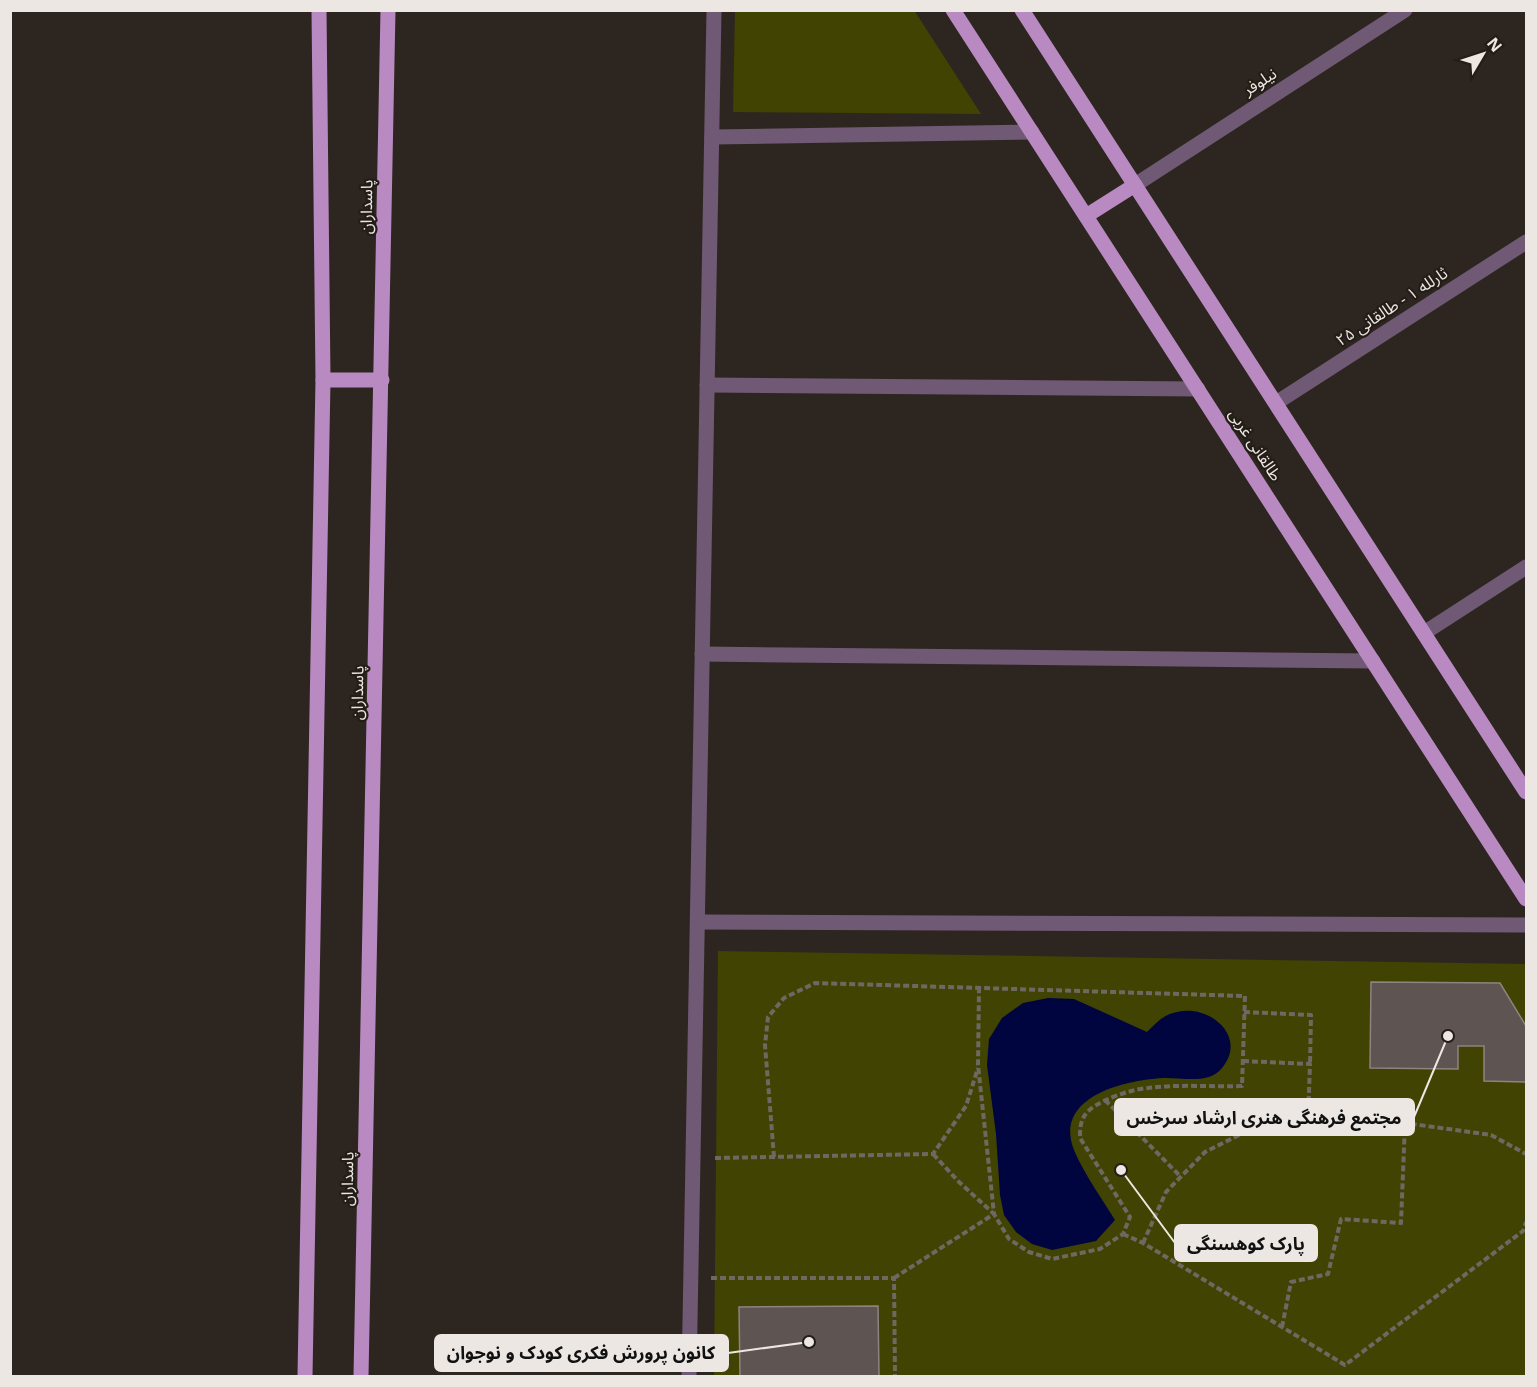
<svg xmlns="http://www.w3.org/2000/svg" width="1537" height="1387" viewBox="0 0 1537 1387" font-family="Georgia,'Noto Sans Arabic',serif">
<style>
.green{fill:#404301}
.water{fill:#00043f}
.building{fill:#5e5451;stroke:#8f8380;stroke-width:1.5}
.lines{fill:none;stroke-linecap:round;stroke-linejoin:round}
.path{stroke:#6e6863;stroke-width:4;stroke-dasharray:6 3;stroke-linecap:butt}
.minor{stroke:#705974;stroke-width:15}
.major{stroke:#b98ac1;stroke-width:15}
.labels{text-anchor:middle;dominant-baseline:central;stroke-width:4.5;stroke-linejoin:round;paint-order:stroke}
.street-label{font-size:16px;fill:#ece7e3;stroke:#231c17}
.leader{fill:none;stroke:#ece7e3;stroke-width:2}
.callout-dot{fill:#ece7e3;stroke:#231c17;stroke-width:2}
.callout{fill:#ece7e3;stroke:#ece7e3;stroke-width:2}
.callout-label{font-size:18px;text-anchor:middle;font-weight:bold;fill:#111}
</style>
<rect width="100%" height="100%" fill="#2d2620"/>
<g class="green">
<path d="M914,10l67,104 -248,-2 2,-101z"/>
<path d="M718,951l808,13v412h-812z"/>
</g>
<path class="water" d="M1048,998l26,1 73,33c9,-9 17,-18 30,-20 33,-8 71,25 45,56 -12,16 -38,10 -56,10 -34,1 -104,15 -95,62 4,21 32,60 44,80l-19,21 -44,9 -20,-6 -16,-12 -12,-17 -4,-20 -4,-61 -9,-69 2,-26 13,-21 21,-15z"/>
<g class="building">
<path d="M1371,982l129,1 26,43v56l-42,-1v-35h-26v23l-88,-1z"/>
<path d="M878,1306l1,70h-139l-1,-69z"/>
</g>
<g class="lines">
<g class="path">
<path d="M1244,1012l67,3 -1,49"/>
<path d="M1243,1061l67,3 -2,56"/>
<path d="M1105,1100l76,77"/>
<path d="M774,1157l-9,-112 3,-28 16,-19 31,-15 430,13 -3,90c-31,1 -63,-2 -94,2 -16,1 -54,13 -63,27 -5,7 -5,15 -5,23l50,79 -7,17 -23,15 -48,10 -23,-7 -20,-13 -15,-25 -16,-149 1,-78"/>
<path d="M715,1158l218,-4 33,-48 12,-38"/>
<path d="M1123,1234l20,9 202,122 178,-134 3,-9"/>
<path d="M1143,1243l23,-51 39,-40 50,-25 53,-7 97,3 86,12 35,19"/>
<path d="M711,1278h183l1,98"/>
<path d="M894,1278l100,-64 -35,-32 -26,-28"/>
<path d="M1282,1327l9,-45 37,-8 13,-55 60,4 4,-100"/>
</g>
<g class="minor">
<path d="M712,137l320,-5"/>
<path d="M1135,185l270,-175"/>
<path d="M707,385l491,4"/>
<path d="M1276,403l250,-161"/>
<path d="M1424,633l102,-66"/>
<path d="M702,654l671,7"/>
<path d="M698,922l828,3"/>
<path d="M689,1376l25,-1366"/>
</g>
<g class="major">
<path d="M953,10l573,889"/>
<path d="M1022,10l504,782"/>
<path d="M1086,216l49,-31"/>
<path d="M323,380h59"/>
<path d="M305,1376l18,-996 -4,-370"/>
<path d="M361,1376l27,-1366"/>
</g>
</g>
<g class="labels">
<g class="street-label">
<text transform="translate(1260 82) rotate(-33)">نیلوفر</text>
<text transform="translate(367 207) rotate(-89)">پاسداران</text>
<text transform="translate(1392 307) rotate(-33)">ثارلله ۱ - طالقانی ۲۵</text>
<text transform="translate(1255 445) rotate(57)">طالقانی غربی</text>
<text transform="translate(358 693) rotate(-89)">پاسداران</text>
<text transform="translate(348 1179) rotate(-89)">پاسداران</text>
</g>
</g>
<path class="leader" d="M1448 1036L1414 1117M1121 1170L1175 1243M809 1342L728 1353"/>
<g class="callout-dot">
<circle cx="1448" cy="1036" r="6"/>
<circle cx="1121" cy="1170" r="6"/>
<circle cx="809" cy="1342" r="6"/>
</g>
<g class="callout">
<rect x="1115" y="1099" width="299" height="36" rx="6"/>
<rect x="1175" y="1225" width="142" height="36" rx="6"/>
<rect x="435" y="1335" width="293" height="36" rx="6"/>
</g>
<g class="callout-label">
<text x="1264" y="1124">مجتمع فرهنگی هنری ارشاد سرخس</text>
<text x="1246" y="1250">پارک کوهسنگی</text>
<text x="581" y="1359">کانون پرورش فکری کودک و نوجوان</text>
</g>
<rect width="1537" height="1387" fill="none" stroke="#ece7e3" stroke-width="24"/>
<g transform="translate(1483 54) rotate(51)" stroke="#231c17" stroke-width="4.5" paint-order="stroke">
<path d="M0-4.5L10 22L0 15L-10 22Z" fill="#ece7e3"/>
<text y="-9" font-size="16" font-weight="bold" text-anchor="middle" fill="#ece7e3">N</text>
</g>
</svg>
